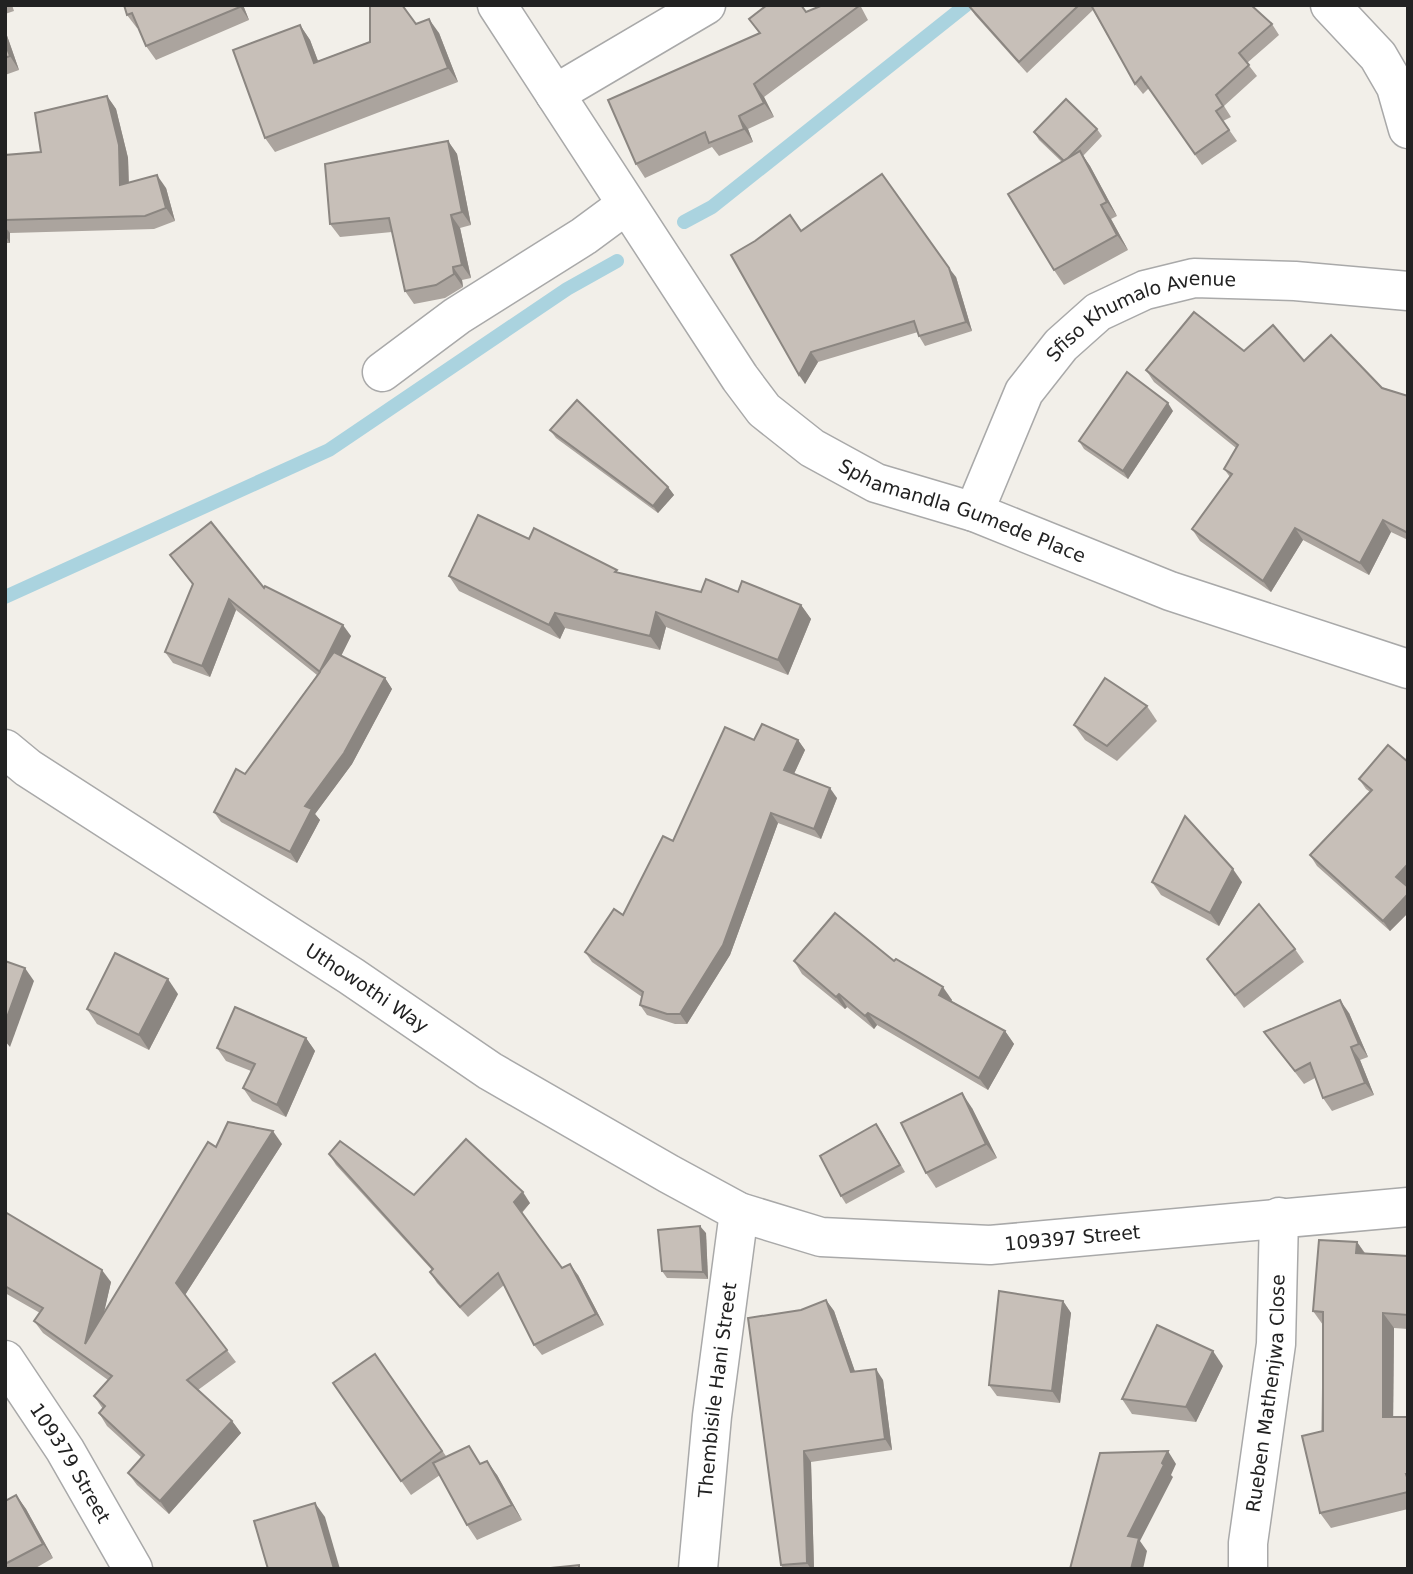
<svg xmlns="http://www.w3.org/2000/svg" width="1413" height="1574" viewBox="0 0 1413 1574" font-family="'DejaVu Sans',sans-serif">
<style>
.lines{fill:none;stroke-linecap:round;stroke-linejoin:round}
.stream{stroke:#aad3df;stroke-width:14}
.street-casing{stroke:#a9a9a9;stroke-width:41}
.street{stroke:#fff;stroke-width:38}
.wall{fill:#aba49e}
.shaded-wall{fill:#8b8681}
.building{fill:#c7bfb8;stroke:#8b8681;stroke-width:2}
.labels{text-anchor:middle;dominant-baseline:central;stroke-width:7;stroke-linejoin:round;paint-order:stroke}
.street-label{font-size:19px;fill:#222;stroke:#fff}
</style>
<rect width="100%" height="100%" fill="#f2efe9"/>
<g class="lines">
<g class="stream">
<path d="M684,222l28,-15 254,-202"/>
<path d="M5,597l324,-147 238,-161 50,-28"/>
</g>
<defs>
<g id="street">
<path id="s1" d="M497,5l243,373 24,32 48,38 64,35 98,29 196,79 238,78"/>
<path d="M1330,5l48,51 18,31 12,42"/>
<path d="M555,94l151,-89"/>
<path d="M382,372l75,-56 127,-80 42,-31"/>
<path id="s2" d="M974,512l50,-120 37,-47 37,-33 47,-22 49,-12 101,3 113,10"/>
<path id="s3" d="M5,749l23,19 323,208 139,95 179,103 70,38 82,25 169,8 418,-38"/>
<path id="s4" d="M5,1360l60,90 68,119"/>
<path id="s5" d="M698,1569l14,-153 27,-204"/>
<path id="s6" d="M1248,1569v-26l28,-199 3,-127"/>
</g>
</defs>
<use href="#street" class="street-casing"/>
<use href="#street" class="street"/>
</g>
<g class="wall">
<path d="M5,5h7l2,6 -9,3z"/>
<path d="M124,5h119l6,15 -93,40 -10,-14 -8,-18h-1l-10,-13z"/>
<path d="M823,5h37l8,15 -104,77 10,20 -26,12 5,13 -34,14 -7,-9 -67,31 -9,-14 123,-131 -10,-14 57,-7z"/>
<path d="M968,5h283l21,19 7,11 -32,28 10,13 -33,30 7,11 -8,4 14,20 -35,24 -53,-77 -6,6 -8,-10 -42,-74 -66,63 -52,-58z"/>
<path d="M416,24l23,9 19,49 -183,70 -10,-14 35,-113 10,15 8,21z"/>
<path d="M5,30l14,40 -14,5z"/>
<path d="M107,96l9,13 12,49 1,25 37,5 9,33 -21,8 -144,4v10h-5v-88l36,-3z"/>
<path d="M1097,129l5,7 -19,20 7,10 27,50 -6,3 17,31 -64,35 -10,-15 8,-108 -23,-22 -5,-8z"/>
<path d="M448,141l9,13 14,71 -11,3 11,50 -9,2 1,7 -18,11 -31,6 -9,-13 -13,-59 -52,5 -10,-13z"/>
<path d="M801,231l155,46 16,54 -47,15 -6,-10 -1,-4 -100,30 -13,22z"/>
<path d="M1244,351l60,10 104,35v144l-17,-8 -22,43 -66,-35 -32,52 -71,-51 -8,-12 38,-52 -6,-8 12,-21 -82,-66 -8,-12z"/>
<path d="M1173,411l-45,68 -44,-30 -5,-8z"/>
<path d="M550,430l118,57 6,8 -16,18 -102,-75z"/>
<path d="M529,539l90,34 82,19h37l63,13 10,14 -23,56 -122,-48 -6,23 -95,-22 -5,11 -101,-48 -10,-15z"/>
<path d="M170,555l94,33 87,48 -10,20 44,22 7,11 -40,75 -37,50 5,6 -23,43 -76,-41 -7,-10 31,-38 72,-99 -81,-65 -26,67 -37,-14 -8,-11 28,-67z"/>
<path d="M1147,706l10,15 -40,40 -32,-21 -11,-15z"/>
<path d="M754,740h44l7,10 -11,24 43,24 -16,41 -43,-16 -48,132 -43,69h-12l-28,-9 -7,-10 2,-8 -50,-35 -7,-10 38,-37 50,-74z"/>
<path d="M1408,762v120l-3,3 3,2v26l-18,18 -73,-65 -7,-11 60,-63 -4,-3 -7,-10z"/>
<path d="M1152,882h90l-23,44 -58,-31z"/>
<path d="M1295,949l9,13 -60,46 -37,-49z"/>
<path d="M794,961h100l58,39 -1,1 54,30 9,13 -26,46 -111,-65 -3,4 -27,-22 -2,2 -43,-35z"/>
<path d="M178,994l-29,56 -52,-26 -10,-15z"/>
<path d="M1349,1013l19,44 -8,3 14,35 -42,16 -9,-13 -8,-20 -11,6 -40,-52z"/>
<path d="M306,1038l9,13 -29,66 -34,-16 -9,-13 8,-17 -25,-10 -9,-13z"/>
<path d="M972,1108l25,50 -61,30 -10,-15z"/>
<path d="M881,1131l24,41 -59,32 -5,-8z"/>
<path d="M282,1144l-97,151 51,67 -38,28 34,31 9,12 -72,81 -32,-29 -9,-12 14,-15 -35,-32 -8,-13 4,-4 -9,-13 14,-16 -65,-47 -9,-12 6,-8 -35,-20v-81l106,70 -8,33 113,-168z"/>
<path d="M329,1154l85,41 116,8 -8,10 40,55 16,7 26,50 -62,30 -8,-10 -30,-60 -36,32 -31,-34 -7,-11 2,-2 -96,-105z"/>
<path d="M706,1233l2,46 -41,-1 -5,-7z"/>
<path d="M1357,1242l8,11 43,3v73l-14,-1 -1,89h15v92l-77,19 -11,-15 3,-188 -10,-14z"/>
<path d="M826,1300l8,11 21,61 28,8 9,70 -81,12 3,107h-31l-2,-4 20,-255z"/>
<path d="M1063,1301l8,12 -11,90 -63,-7 -8,-11z"/>
<path d="M375,1354l71,102 35,7 16,12 25,45 -45,20 -10,-15 -27,-50 -29,20 -78,-112z"/>
<path d="M1223,1366l-27,56 -64,-8 -10,-15z"/>
<path d="M16,1495l10,14 27,49 -19,11h-29v-68z"/>
</g>
<g class="shaded-wall">
<path d="M239,5h4l6,15z"/>
<path d="M429,19l10,14 19,49 -10,-14z"/>
<path d="M300,25l10,15 14,37 -10,-14z"/>
<path d="M5,30l14,40 -9,-14 -5,-13z"/>
<path d="M754,84l10,13 10,20 -10,-14z"/>
<path d="M107,96l9,13 12,49 1,40 -9,-13z"/>
<path d="M739,116l9,13 5,13 -9,-13z"/>
<path d="M448,141l9,13 14,71 -9,-13z"/>
<path d="M1080,151l10,15 27,50 -10,-14z"/>
<path d="M157,175l9,13 9,33 -9,-13z"/>
<path d="M1101,205l10,14 17,31 -11,-15z"/>
<path d="M451,215l9,13 11,50 -9,-13z"/>
<path d="M5,227l5,6v10l-5,-8z"/>
<path d="M453,267l9,13 1,7 -9,-13z"/>
<path d="M949,268l7,9 16,54 -6,-9z"/>
<path d="M811,352l7,10 -13,22 -6,-9z"/>
<path d="M1168,403l5,8 -45,68 -5,-8z"/>
<path d="M668,487l6,8 -16,18 -5,-7z"/>
<path d="M1383,520l8,12 -22,43 -9,-12z"/>
<path d="M1295,528l8,12 -32,52 -8,-11z"/>
<path d="M229,599l7,11 -26,67 -8,-11z"/>
<path d="M801,605l10,14 -23,56 -10,-15z"/>
<path d="M656,612l10,15 -6,23 -10,-14z"/>
<path d="M555,613l10,15 -5,11 -11,-14z"/>
<path d="M343,625l8,11 -23,46 -8,-11z"/>
<path d="M385,678l7,11 -40,75 -37,50 5,6 -23,43 -7,-11 15,-46z"/>
<path d="M798,740l7,10 -14,30 -7,-10z"/>
<path d="M830,788l7,10 -16,41 -7,-10z"/>
<path d="M771,813l7,10 -48,132 -43,69 -7,-10z"/>
<path d="M1408,864v18l-5,5 -7,-10z"/>
<path d="M1233,869l9,13 -23,44 -9,-13z"/>
<path d="M1408,894v19l-18,18 -7,-10z"/>
<path d="M25,968l9,13 -24,66 -5,-6v-18z"/>
<path d="M168,979l10,15 -29,56 -10,-15z"/>
<path d="M943,987l9,13 -4,7 -9,-12z"/>
<path d="M839,994l8,13 -2,2 -9,-12z"/>
<path d="M1340,1000l9,13 19,44 -9,-13z"/>
<path d="M868,1013l9,12 -3,4 -9,-13z"/>
<path d="M1005,1031l9,13 -26,46 -9,-12z"/>
<path d="M306,1038l9,13 -29,66 -9,-12z"/>
<path d="M1351,1047l9,13 14,35 -9,-12z"/>
<path d="M962,1093l10,15 25,50 -11,-14z"/>
<path d="M273,1131l9,13 -97,151 -9,-12z"/>
<path d="M523,1192l7,11 -9,10 -7,-11z"/>
<path d="M700,1226l6,7 2,46 -5,-7z"/>
<path d="M1357,1242l10,15 -11,-4z"/>
<path d="M570,1264l8,11 26,50 -8,-11z"/>
<path d="M102,1270l9,12 -17,75 -9,-13z"/>
<path d="M826,1300l8,11 25,72 -8,-11z"/>
<path d="M1063,1301l8,12 -11,90 -8,-12z"/>
<path d="M1383,1313l11,15 -1,104 -10,-15z"/>
<path d="M1213,1351l10,15 -27,56 -10,-15z"/>
<path d="M876,1369l7,11 9,70 -7,-11z"/>
<path d="M232,1421l9,12 -72,81 -9,-13z"/>
<path d="M804,1451l7,11 3,107h-3l-4,-6z"/>
<path d="M1168,1451l8,13 -5,11 2,2 -33,64 7,10 -4,18h-12l-3,-33z"/>
<path d="M487,1461l10,14 25,45 -10,-15z"/>
<path d="M16,1495l10,14 27,49 -10,-14z"/>
<path d="M315,1503l10,14 15,52h-6z"/>
</g>
<g class="building">
<path d="M124,5h115l1,2 -94,39 -14,-33 -5,2z"/>
<path d="M370,5h32l14,19 13,-5 19,49 -183,70 -32,-88 67,-25 14,38 56,-21z"/>
<path d="M767,5h34l5,7 17,-7h35l1,1 -105,78 10,19 -25,13 5,13 -35,14 -4,-11 -69,32 -28,-64 152,-67 -11,-14z"/>
<path d="M968,5h111l-60,57z"/>
<path d="M1091,5h160l21,19 -33,29 10,12 -33,30 7,11 -7,5 13,19 -34,24 -54,-77 -6,7z"/>
<path d="M5,43l5,13 -5,2z"/>
<path d="M107,96l12,49 1,40 37,-10 9,33 -21,8 -140,4v-65l36,-3 -6,-39z"/>
<path d="M1066,99l31,30 -29,29 -4,3 -30,-29z"/>
<path d="M448,141l14,71 -11,3 11,50 -9,2 1,7 -18,11 -31,6 -16,-73 -59,6 -5,-60z"/>
<path d="M1080,151l27,51 -6,3 16,30 -63,35 -46,-76z"/>
<path d="M882,174l67,94 17,54 -47,14 -5,-15 -103,31 -12,23 -68,-120 24,-14 35,-26 11,16z"/>
<path d="M1194,312l50,39 29,-26 31,36 27,-26 51,53 26,8v137l-25,-13 -23,43 -65,-35 -32,53 -71,-52 40,-55 -8,-5 14,-24 -92,-75z"/>
<path d="M1127,372l41,31 -45,68 -44,-30z"/>
<path d="M577,400l91,87 -15,19 -103,-76z"/>
<path d="M478,515l51,24 5,-11 83,42 -2,2 86,20 5,-13 32,13 4,-11 59,24 -23,55 -122,-48 -6,24 -95,-23 -6,12 -100,-49z"/>
<path d="M211,522l53,66 1,-2 78,39 -23,46 14,-19 51,26 -41,75 -39,53 7,3 -22,43 -76,-40 22,-43 9,5 75,-102 -91,-73 -27,67 -37,-14 28,-68 -23,-29z"/>
<path d="M1105,678l42,28 -40,40 -33,-21z"/>
<path d="M762,724l36,16 -14,30 46,18 -16,41 -43,-16 -48,132 -43,69h-13l-27,-9 3,-13 -58,-40 29,-43 9,6 40,-79 10,5 52,-114 29,13z"/>
<path d="M1388,745l20,17v102l-12,13 12,10v7l-25,27 -73,-66 62,-65 -13,-11z"/>
<path d="M1185,816l48,53 -23,44 -58,-31z"/>
<path d="M1259,904l36,45 -60,46 -28,-36z"/>
<path d="M835,913l59,48 2,-2 47,28 -4,8 66,36 -26,47 -111,-65 -3,3 -26,-22 -3,3 -42,-36z"/>
<path d="M115,953l53,26 -29,56 -52,-26z"/>
<path d="M5,961l20,7 -20,55z"/>
<path d="M1340,1000l19,44 -8,3 14,36 -42,15 -13,-35 -15,8 -31,-39z"/>
<path d="M235,1007l71,31 -29,67 -34,-17 12,-24 -38,-16z"/>
<path d="M962,1093l24,51 -60,29 -25,-50z"/>
<path d="M228,1122l45,9 -97,152 51,67 -40,30 45,41 -72,80 -32,-28 16,-18 -45,-42 6,-7 -11,-10 18,-20 -78,-55 9,-13 -38,-22v-74l97,58 -17,74 123,-202 8,5z"/>
<path d="M876,1124l24,41 -59,31 -21,-40z"/>
<path d="M466,1139l57,53 -9,10 48,66 8,-4 26,50 -62,31 -36,-72 -38,34 -30,-35 3,-3 -104,-115 11,-13 74,54z"/>
<path d="M700,1226l3,46 -41,-1 -4,-41z"/>
<path d="M1319,1240l38,2 -1,11 52,3v59l-25,-2v104h25v57h-2l2,6v12l-88,21 -18,-77 21,-5v-119l-10,-1z"/>
<path d="M999,1291l64,10 -11,90 -63,-6z"/>
<path d="M826,1300l25,72 25,-3 9,70 -81,12 3,112 -26,2 -33,-247 53,-8z"/>
<path d="M1157,1325l56,26 -27,56 -64,-8z"/>
<path d="M375,1354l67,97 -41,30 -68,-98z"/>
<path d="M469,1446l11,18 7,-3 25,44 -45,20 -34,-62z"/>
<path d="M1168,1451l-6,12 2,2 -36,71 11,2 -8,31h-61l30,-116z"/>
<path d="M16,1495l27,49 -38,20v-63z"/>
<path d="M315,1503l19,66h-66l-14,-48z"/>
<path d="M579,1565v4h-38z"/>
</g>
<g class="labels">
<g class="street-label">
<text stroke="none"><textPath href="#s2" startOffset="278">Sfiso Khumalo Avenue</textPath></text>
<text stroke="none"><textPath href="#s1" startOffset="710">Sphamandla Gumede Place</textPath></text>
<text stroke="none"><textPath href="#s3" startOffset="434">Uthowothi Way</textPath></text>
<text stroke="none"><textPath href="#s3" startOffset="1206">109397 Street</textPath></text>
<text stroke="none"><textPath href="#s5" startOffset="180">Thembisile Hani Street</textPath></text>
<text stroke="none"><textPath href="#s6" startOffset="177">Rueben Mathenjwa Close</textPath></text>
<text stroke="none"><textPath href="#s4" startOffset="122">109379 Street</textPath></text>
</g>
</g>
<rect width="1413" height="1574" fill="none" stroke="#222222" stroke-width="14"/>
</svg>
